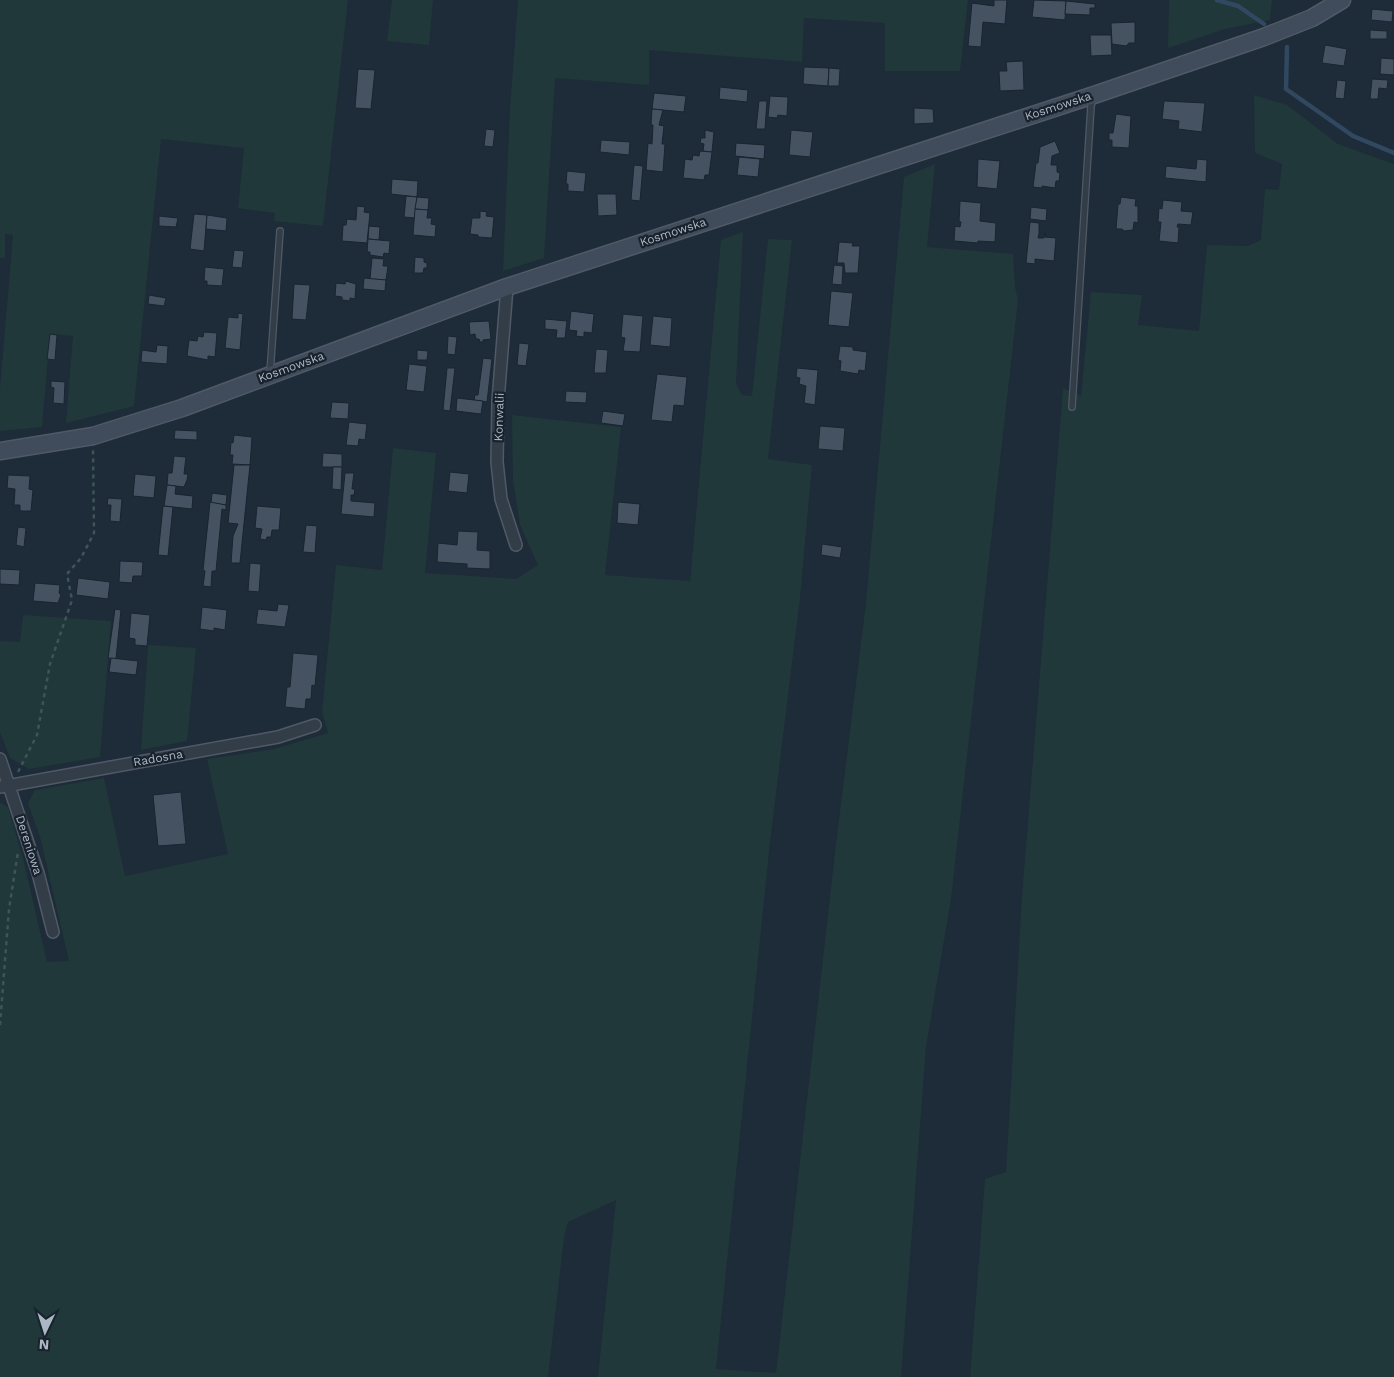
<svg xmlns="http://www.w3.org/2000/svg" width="1394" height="1377" viewBox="0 0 1394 1377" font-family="'Work Sans',sans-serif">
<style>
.green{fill:#203839}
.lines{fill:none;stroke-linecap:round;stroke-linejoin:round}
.stream{stroke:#304860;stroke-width:4.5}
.building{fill:#445262;stroke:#1a242f}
.lane-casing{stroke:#4f5a66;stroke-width:8}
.street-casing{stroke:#4f5a66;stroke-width:14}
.secondary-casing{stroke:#4f5a66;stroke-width:19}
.path{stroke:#3e5557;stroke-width:2.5;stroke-dasharray:4 4;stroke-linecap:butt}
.lane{stroke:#323d48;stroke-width:5.5}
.street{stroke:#323d48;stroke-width:11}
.secondary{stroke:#404c5c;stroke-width:16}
.labels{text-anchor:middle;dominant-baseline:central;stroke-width:4.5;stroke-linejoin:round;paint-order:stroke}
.street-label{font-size:12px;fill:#acb7c5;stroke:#18222d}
</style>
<rect width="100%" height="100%" fill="#1e2b38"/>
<g class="green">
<path d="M0,0h348l-25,226 -49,-5 1,-8 -37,-5 6,-60 -83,-9 -27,267 -68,17 7,-87 -23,-2 -8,93 -42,4v-43l13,-153 -8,-1v24h-5z"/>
<path d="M392,0h41l-4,45 -42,-4z"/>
<path d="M518,0h450l-8,71h-75v-48l-81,-5 -2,44 -153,-12v35l-94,-7 -11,180 -41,13 7,-162z"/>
<path d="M1168,0h104l-2,20 -45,9 -57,19 1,-47z"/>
<path d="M1254,95l33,10 51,39 56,20v1213h-424l15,-198 21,-7 16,-276 41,-508 18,8 10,-104 51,3 -4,30 61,6 8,-86 41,1 13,-6 4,-51 14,1 3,-26 -27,-11z"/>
<path d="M935,164l-8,83 86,7 2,33 3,13 -67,599 -25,148 -25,330h-303l18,-177 -48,22 -4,15 -16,140h-548v-574l8,4 16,55 23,100 22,-1 -29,-124 -12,-34 7,-13 69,-12 21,98 103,-22 -21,-95 67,-10 54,-16 -6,-21 14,-147 46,5 11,-122 43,5 -11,120 91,6 22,-14 -18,-40 -7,-45 -1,-65 109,12 -16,148 85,6 31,-341 22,-8 -7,152 6,11 10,1 16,-157 24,1 -24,219 44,6 -12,133 -30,244 -54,527 60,4 60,-529 30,-241 38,-426z"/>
<path d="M23,615l88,6 -11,136 -71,12 -19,-11 -10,-26v-91l20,1z"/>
<path d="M148,645l48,3 -9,93 -46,9z"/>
</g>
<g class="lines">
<g class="stream">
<path d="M1217,0l21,6 26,18"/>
<path d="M1287,47l-1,42 67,47 41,17"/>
</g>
</g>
<g class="building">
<path d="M994,0h13l-2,24 -22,-2 -2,25 -13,-1 4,-43 22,3z"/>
<path d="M1034,0l32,1 -1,19 -33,-3z"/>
<path d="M1066,1l29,3v4h-5v7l-25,-1z"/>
<path d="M1372,9l21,2 -1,11 -21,-2z"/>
<path d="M1135,22v21h-6l-3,3 -14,-2 -1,-21z"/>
<path d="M1370,30l17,1v8h-17z"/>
<path d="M1090,35h21l1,20 -21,1z"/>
<path d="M1325,45l22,4 -3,17 -22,-3z"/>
<path d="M1381,58l13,1v16l-14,-1z"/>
<path d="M1023,61l1,29 -24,1 -1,-20h8l-1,-9z"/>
<path d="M804,67l25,1 -1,18 -25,-2z"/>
<path d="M829,68l11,1 -1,17h-11z"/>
<path d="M358,69l17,1 -4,39 -16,-1z"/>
<path d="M1372,79l16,1 -1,9 -8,-1 -1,11h-8z"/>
<path d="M1337,80l9,1 -2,18 -9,-1z"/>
<path d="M720,87l28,3 -1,12 -28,-3z"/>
<path d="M654,93l32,3 -2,16 -32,-3z"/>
<path d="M770,96l18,1 -1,19 -9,-1 -1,3 -9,-1z"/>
<path d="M759,101h8l-2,28h-9z"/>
<path d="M1164,101l41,2 -3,29 -24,-3 1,-8 -17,-2z"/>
<path d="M914,108l19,1 1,14 -20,1z"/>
<path d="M652,109l11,1 -4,15 5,1 -2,18h3l-2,28 -17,-2 2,-27 4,1 1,-19h-2z"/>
<path d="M1116,114l15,2 -2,32 -17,-1v-7h-3v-7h4z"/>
<path d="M486,129l9,1 -2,17 -9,-1z"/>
<path d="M705,130l9,2 -2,20 -9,-1 1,-7 -4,-1 1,-5h4z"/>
<path d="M791,130l22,2 -3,25 -21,-2z"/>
<path d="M601,140l29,2 -1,13 -29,-3z"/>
<path d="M1055,141l5,12 -8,3 -1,9h6v7l3,1 -1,8h-3l-1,7 -13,-2v2l-9,-1 3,-24h2l2,-16z"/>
<path d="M736,143l29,2 -1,14 -29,-3z"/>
<path d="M700,151l12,1 -3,23h-4l-1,5 -21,-2 2,-19 7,1 1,-5 6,1z"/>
<path d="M739,157l21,2 -2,18 -21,-2z"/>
<path d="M978,159l22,2 -3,28 -20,-2z"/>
<path d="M1197,159l10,1 -1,22 -41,-4 1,-12 30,3z"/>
<path d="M634,165l9,1 -3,35 -9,-1z"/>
<path d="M567,171l19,2 -2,19 -16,-1v-7h-2z"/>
<path d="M392,179l26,2 -1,16 -26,-3z"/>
<path d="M597,194h19l1,21 -19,1z"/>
<path d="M406,196l11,1 -2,21 -11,-1z"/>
<path d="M417,197l12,1 -1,12 -13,-1z"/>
<path d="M1121,197l15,2 -1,7h3v17l-4,-1 -1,8 -9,1 -2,-2h-6l2,-25h2z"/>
<path d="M1163,200l19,2 -1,9 12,1 -2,13 -13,-1 -1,3h2l-1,16 -19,-2 2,-19h-3l1,-14 3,1z"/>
<path d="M960,201l21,2 -1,18 16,2 -1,19 -17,-1v2l-24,-2 1,-15 5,1 1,-5 -2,-1z"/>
<path d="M357,206l8,1 -1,5 6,1 -3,30 -25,-2 1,-16h3l1,-6 9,1z"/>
<path d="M1031,207l16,2 -1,12 -16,-2z"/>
<path d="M415,209l13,1 -1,8h5l-1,6 5,1 -1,12 -22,-2z"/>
<path d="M480,211l7,1 -1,4 8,1 -2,21 -14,-1v-2l-8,-1 2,-16h8z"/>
<path d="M194,214l13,1 -3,36 -14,-2z"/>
<path d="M207,215l20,3 -1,13 -20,-2z"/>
<path d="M159,216l19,2 -2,9 -17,-1z"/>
<path d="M1030,222l9,1v11l-1,4h6l1,-5v4l11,1 -2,23 -19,-2v5l-9,-1z"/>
<path d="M369,226l11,1 -1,13 -11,-1z"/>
<path d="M368,239l22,2 -1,13 -5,-1 -1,4 -13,-2v-3h-3z"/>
<path d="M839,242l14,1 -1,3h8l-2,27h-13l-1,-10h-7z"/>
<path d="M234,250l10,1 -2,17 -10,-1z"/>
<path d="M415,257l9,1v4l3,1v5h-3l-1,5h-9z"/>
<path d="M372,258l12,1 -1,7h5l-2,14 -16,-1z"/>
<path d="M834,265l9,1 -1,19 -10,-1z"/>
<path d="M205,267l19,2 -2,17 -15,-1v-4h-3z"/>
<path d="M364,278l22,2 -1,11 -22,-2z"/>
<path d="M346,281l10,3 -1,15 -5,-1v3l-8,-1v-3l-7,-1 1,-13 9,1z"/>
<path d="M294,284l16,1 -4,35 -14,-1z"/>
<path d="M831,291l22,2 -4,34 -21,-2z"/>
<path d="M149,295l17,3 -2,8 -16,-2z"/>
<path d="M571,311l23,3 -2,19 -8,-1v5l-8,-1 1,-5 -8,-1z"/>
<path d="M238,313l5,1 -3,36 -15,-2 3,-31 10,1z"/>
<path d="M623,314l20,2 -3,36 -17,-1 2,-13 -4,-1z"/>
<path d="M653,316l19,2 -2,29 -20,-2z"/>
<path d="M545,319l22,2 -2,17h-9l1,-8 -12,-1z"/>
<path d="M489,321l2,18 -8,1v2h-3l-1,-3h-3l-1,-5 -5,1 -1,-13z"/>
<path d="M204,332l13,1 -2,24 -7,-1v4l-21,-4 2,-16 8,1 1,-5 5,1z"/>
<path d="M50,334l7,1 -2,25 -8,-1z"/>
<path d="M448,336l9,1 -2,18 -8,-1z"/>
<path d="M519,343l10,1 -3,22 -9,-1z"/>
<path d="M157,345l11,1 -1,18 -26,-2 1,-12 14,2z"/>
<path d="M840,346l13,1v3l14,2 -2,19 -6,-1 -1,4 -18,-3 1,-10 -3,-1z"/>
<path d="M596,349l12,1 -2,23h-12z"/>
<path d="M417,350l11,1 -1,9h-10z"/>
<path d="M483,358l9,1 -5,43 -13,-2 1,-5h3z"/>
<path d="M409,364l18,2 -3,26 -18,-2z"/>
<path d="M447,368h8l-5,43 -7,-1z"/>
<path d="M797,368l21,2 -3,35 -11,-2 2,-17 -7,-2 1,-6 -4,-1z"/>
<path d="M657,374l30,3 -3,29 -10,-1 -2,17 -21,-2z"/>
<path d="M51,381l14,1 -1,22 -11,-1 1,-15 -3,-1z"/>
<path d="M566,391l21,1 -1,11 -21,-1z"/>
<path d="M457,398l26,3 -2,13 -25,-3z"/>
<path d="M332,402l17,1 -1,16 -18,-1z"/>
<path d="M603,411l22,3 -2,12 -22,-3z"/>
<path d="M349,422l18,2 -2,16 -6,-1 -1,7 -12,-1z"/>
<path d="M820,426l25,2 -2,23 -25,-2z"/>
<path d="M175,430l22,1v9l-23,-1z"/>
<path d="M234,435l18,2 -2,28 -18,-1 1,-9h-3l1,-13 2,1z"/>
<path d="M323,453l19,1v13h-20z"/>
<path d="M174,456l12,1 -2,17h4l-1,6 -3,7 -17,-2 1,-12h4z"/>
<path d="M234,465h16l-10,98h-9l2,-27 5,-12 -10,-1z"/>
<path d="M333,467h9l-1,23 -9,-1z"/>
<path d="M450,472l19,2 -2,19 -19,-2z"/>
<path d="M345,473h9l-2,16h3l-1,6h-3v6l24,2 -1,14 -33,-3z"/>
<path d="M135,474l21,2 -2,22 -21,-2z"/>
<path d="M8,475l22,1 -1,13 4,1 -2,21h-11v-6h-6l1,-16 -8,-1z"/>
<path d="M167,485l9,1 -1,8 18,2 -1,13 -28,-3z"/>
<path d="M212,493l15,2 -1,10 -15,-2z"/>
<path d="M108,498l14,1 -2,23 -10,-1 1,-16h-4z"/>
<path d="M210,502l16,3v5l-4,-1 -6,62h-4l-1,16 -8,-1 2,-15 -2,-1z"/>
<path d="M618,502l22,2 -2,21 -21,-2z"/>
<path d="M163,506l10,1 -5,49 -10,-1z"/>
<path d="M257,506l24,2 -2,22h-7l-1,7h-4l-1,3 -6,-1 2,-10 -7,-1z"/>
<path d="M306,525l11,1 -2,27 -12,-1z"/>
<path d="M18,527l8,1 -2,19 -8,-2z"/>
<path d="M458,531l20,1 -1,18 13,1v18l-23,-1v-4l-30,-2 1,-19 19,2z"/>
<path d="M822,544l20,3 -2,11 -19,-3z"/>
<path d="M120,561l23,1 -1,14h-9l-1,7 -13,-1z"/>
<path d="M250,563l11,1 -2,28 -11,-1z"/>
<path d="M0,569l20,1 -1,15 -19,-1z"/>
<path d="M78,578l32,4 -2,17 -32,-4z"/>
<path d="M35,583l25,2 -1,8 2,2 -3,8 -25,-2z"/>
<path d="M278,604l11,1 -4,22 -29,-3 2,-15 19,2z"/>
<path d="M202,607l25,3 -2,20 -11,-2v3l-14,-2z"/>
<path d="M115,609l6,1 -5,49 -8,-1z"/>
<path d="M131,613l19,2 -3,31 -12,-1v-6l-6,-1z"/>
<path d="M293,653l25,2 -3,31 -3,-1 -1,14h-5l-1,10 -20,-2 2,-20h3z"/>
<path d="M111,658l27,3 -2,14 -27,-3z"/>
<path d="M181,792l5,52 -28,2 -5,-51z"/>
</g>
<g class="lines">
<defs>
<g id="lane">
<path d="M270,373l10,-142"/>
<path d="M1072,407l19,-301 2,-8"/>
</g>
<g id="street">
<path d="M507,287l-9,114 -1,61 4,37 15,46"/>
<path d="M0,759l38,114 15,59"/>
<path d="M0,787l278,-50 37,-12"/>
</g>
<path id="secondary" d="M0,451l93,-15 89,-28 325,-121 587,-192 170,-58 48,-19 30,-18"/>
</defs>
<use href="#lane" class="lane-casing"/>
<use href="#street" class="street-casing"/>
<use href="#secondary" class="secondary-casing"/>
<g class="path">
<path d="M18,772l19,-37 13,-71 22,-64 -5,-26 14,-16 13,-25 -1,-83"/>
<path d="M0,1025l9,-116 9,-57"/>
</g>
<use href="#lane" class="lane"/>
<use href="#street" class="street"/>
<use href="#secondary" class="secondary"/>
</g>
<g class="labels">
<g class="street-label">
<text transform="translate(1058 106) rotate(-18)">Kosmowska</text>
<text transform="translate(673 232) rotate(-18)">Kosmowska</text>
<text transform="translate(291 367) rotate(-20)">Kosmowska</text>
<text transform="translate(499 417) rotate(-88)">Konwalii</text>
<text transform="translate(158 758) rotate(-10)">Radosna</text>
<text transform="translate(29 845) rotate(72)">Dereniowa</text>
</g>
</g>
<g transform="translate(45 1332) rotate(184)" stroke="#18222d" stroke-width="4" paint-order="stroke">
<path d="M0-4L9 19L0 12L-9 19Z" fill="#acb7c5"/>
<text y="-8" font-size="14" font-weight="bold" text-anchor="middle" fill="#acb7c5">N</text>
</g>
</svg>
